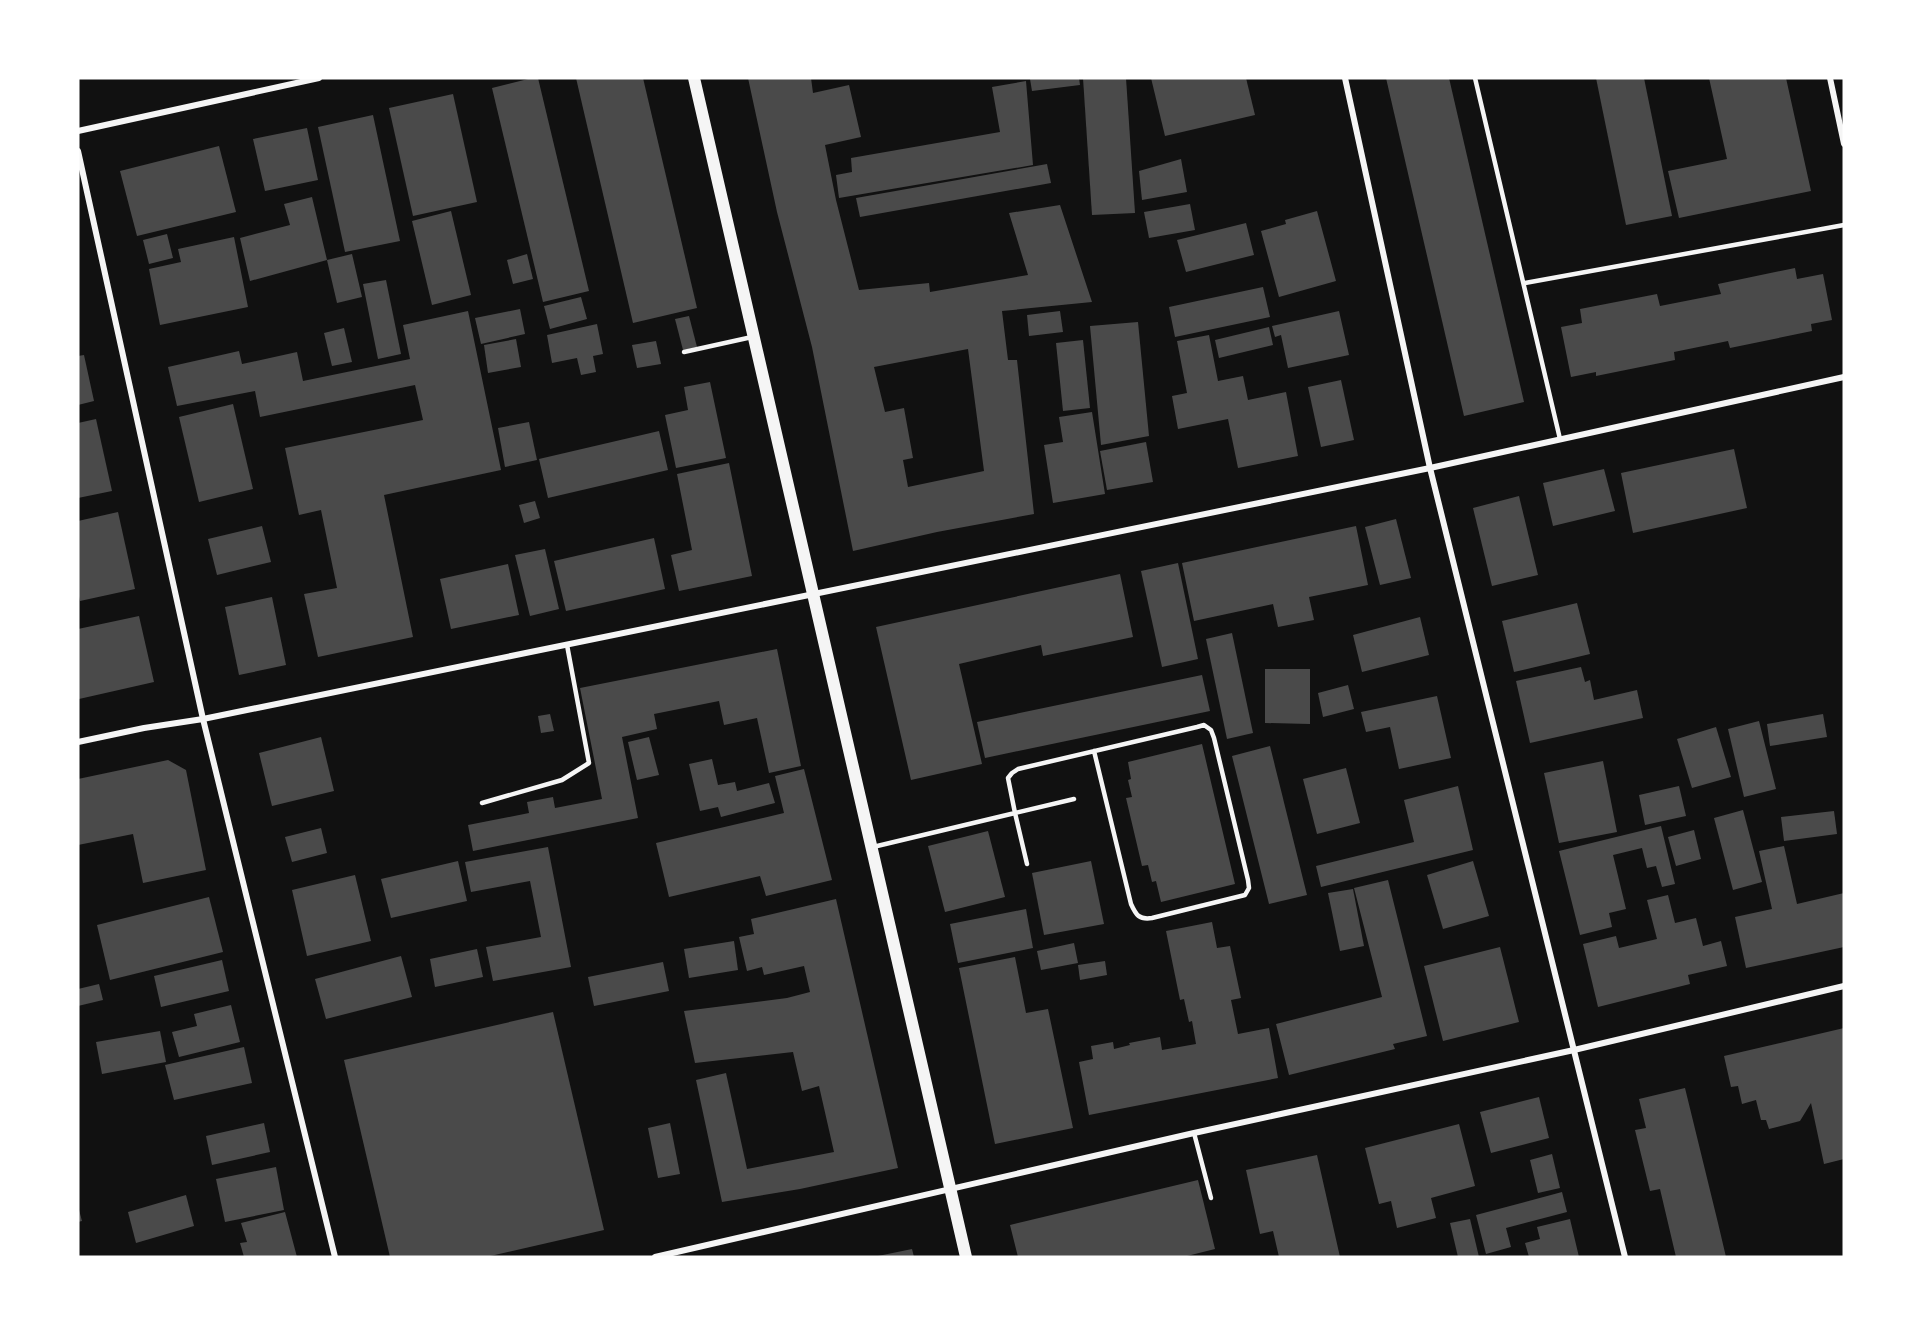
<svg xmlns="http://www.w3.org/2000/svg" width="1922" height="1335" viewBox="0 0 1922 1335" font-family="'Times New Roman',serif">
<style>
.building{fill:#4a4a4a;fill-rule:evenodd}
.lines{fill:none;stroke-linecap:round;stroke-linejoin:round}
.service{stroke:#f5f5f5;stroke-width:4.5}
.minor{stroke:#f5f5f5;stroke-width:6}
.secondary{stroke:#f5f5f5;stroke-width:12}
</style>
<rect width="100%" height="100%" fill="#111"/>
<g class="building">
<path d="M532,78h6l51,213 -46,11 -51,-214z"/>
<path d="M576,78h67l54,230 -64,15z"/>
<path d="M748,78h63l2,15 36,-8 12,52 -36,8 11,55 23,90 70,-7 1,9 98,-17 -19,-62 51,-8 32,97 -90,9 6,49h9l17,154 -97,18 -84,19 -41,-204 -35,-135zM968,349l16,122 -76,16 -5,-27 10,-2 -9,-50 -19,4 -11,-45z"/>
<path d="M1079,78l1,7 -48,6 -2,-12z"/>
<path d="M1083,78h43l9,135 -43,2z"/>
<path d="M1151,78h95l9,37 -90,21z"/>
<path d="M1386,78h63l75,324 -60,14z"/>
<path d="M1596,78h48l28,138 -46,9z"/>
<path d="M1709,78h77l25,113 -132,27 -11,-47 59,-12z"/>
<path d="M1026,81l7,84 -194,33 -3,-23 16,-3 -1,-14 149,-26 -8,-45z"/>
<path d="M453,94l24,108 -64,14 -24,-108z"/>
<path d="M373,115l27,126 -55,11 -27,-125z"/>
<path d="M307,128l11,52 -53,11 -12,-52z"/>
<path d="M219,146l17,66 -99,24 -17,-65z"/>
<path d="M1181,159l6,33 -45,8 -3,-29z"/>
<path d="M1047,164l4,19 -191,34 -4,-19z"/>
<path d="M312,197l15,63 -77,21 -10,-43 50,-13 -6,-21z"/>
<path d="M1190,204l5,26 -46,8 -5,-26z"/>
<path d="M451,211l20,84 -39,10 -20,-84z"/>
<path d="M1317,211l19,70 -57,16 -18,-66 25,-7 -1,-4z"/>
<path d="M1246,223l8,32 -68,17 -9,-32z"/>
<path d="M167,234l6,24 -24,6 -6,-24z"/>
<path d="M234,237l14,70 -88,18 -11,-56 32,-7 -3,-13z"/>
<path d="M352,254l10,43 -25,6 -10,-43z"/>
<path d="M527,254l6,25 -20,5 -6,-24z"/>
<path d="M1795,268l2,11 26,-5 9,46 -21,4 1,7 -82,17 -2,-7 -54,11 1,8 -79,16v-4l-25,5 -10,-50 21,-4 -2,-14 77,-15 3,12 61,-12 -3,-10z"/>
<path d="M386,280l15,74 -23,5 -15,-75z"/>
<path d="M1263,287l7,30 -95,20 -6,-30z"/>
<path d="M581,297l6,22 -37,10 -6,-23z"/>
<path d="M520,309l5,25 -44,10 -6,-26z"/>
<path d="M468,311l33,159 -117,25 29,142 -95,20 -14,-63 33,-6 -16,-78 -22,5 -14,-67 138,-28 -8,-35 -155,32 -5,-26 -78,15 -9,-39 71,-16 3,13 55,-12 6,29 107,-22 -7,-34z"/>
<path d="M1060,311l3,21 -34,4 -2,-21z"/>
<path d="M1339,311l10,44 -61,13 -7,-33 -6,2 -3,-11z"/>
<path d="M689,316l8,31 -14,3 -8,-31z"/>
<path d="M1138,322l11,114 -48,9 -11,-119z"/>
<path d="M597,324l6,30 -10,2 3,16 -15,3 -4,-17 -25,5 -5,-28z"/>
<path d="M1269,327l4,18 -54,13 -4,-18z"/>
<path d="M344,328l8,34 -20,4 -8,-33z"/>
<path d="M1209,335l9,46 25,-5 5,24 38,-8 12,64 -60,12 -10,-49 -50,10 -6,-33 15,-3 -10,-52z"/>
<path d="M516,339l5,28 -33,6 -4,-28z"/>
<path d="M1083,340l7,68 -27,3 -7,-68z"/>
<path d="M656,341l5,23 -24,4 -5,-23z"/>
<path d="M84,355l10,46 -16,4v-49z"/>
<path d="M1341,380l13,60 -33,7 -13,-60z"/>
<path d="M710,382l16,76 -50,10 -11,-53 23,-5 -4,-23z"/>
<path d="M233,404l20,85 -54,13 -20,-85z"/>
<path d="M1092,412l13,82 -52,9 -9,-58 19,-3 -4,-25z"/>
<path d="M96,419l16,72 -34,7v-75z"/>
<path d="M529,422l8,38 -32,7 -7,-39z"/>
<path d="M659,431l9,39 -120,28 -9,-39z"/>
<path d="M1146,442l7,40 -46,8 -7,-39z"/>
<path d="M1734,449l13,59 -114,25 -12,-60z"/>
<path d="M729,463l23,113 -73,15 -8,-36 21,-5 -15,-76z"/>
<path d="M1604,469l11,42 -62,15 -10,-43z"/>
<path d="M1519,496l19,79 -46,11 -19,-78z"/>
<path d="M535,501l5,17 -16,5 -5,-18z"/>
<path d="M118,512l17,77 -55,12 -2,-9v-71z"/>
<path d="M1396,519l15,59 -31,7 -15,-58z"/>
<path d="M262,526l9,36 -54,13 -9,-36z"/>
<path d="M1356,526l12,59 -59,12 5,23 -36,7 -5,-23 -79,17 -12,-58z"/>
<path d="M654,538l11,51 -99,22 -12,-50z"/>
<path d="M545,549l14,60 -29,7 -15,-61z"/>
<path d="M1178,563l20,96 -36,8 -21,-96z"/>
<path d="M508,564l11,51 -68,14 -11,-50z"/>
<path d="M1120,574l13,63 -90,19 -2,-11 -82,19 23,100 -71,16 -35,-153z"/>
<path d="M272,597l14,68 -47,10 -14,-68z"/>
<path d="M1577,603l13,51 -76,18 -12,-51z"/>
<path d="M139,616l15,66 -75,17 -1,-70z"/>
<path d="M1420,617l9,38 -67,17 -9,-37z"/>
<path d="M1232,633l21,100 -26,6 -21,-100z"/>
<path d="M777,649l24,117 -32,7 -12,-55 -33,7 -5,-24 -65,13 3,15 -35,8 16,81 -165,33 -5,-26 61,-12 -2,-11 26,-5 2,11 47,-9 -22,-111z"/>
<path d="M1581,667l4,15 5,-2 4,20 43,-10 6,28 -113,25 -14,-62z"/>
<path d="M1265,669h45v55l-45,-1z"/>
<path d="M1202,675l8,36 -225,47 -8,-36z"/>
<path d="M1348,685l6,24 -31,8 -5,-24z"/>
<path d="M1437,696l14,62 -52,11 -9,-42 -24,5 -5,-20z"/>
<path d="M550,714l4,17 -13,2 -3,-17z"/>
<path d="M1823,714l4,23 -57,9 -3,-22z"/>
<path d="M1759,721l17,68 -32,8 -16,-68z"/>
<path d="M1716,727l15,50 -39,11 -15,-49z"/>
<path d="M321,737l13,54 -62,15 -13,-53z"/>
<path d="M649,737l10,38 -22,5 -9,-38z"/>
<path d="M1202,744l33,140 -74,18 -5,-21 -4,1 -4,-17 -6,1 -16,-68 6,-1 -4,-17 3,-1 -3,-17z"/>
<path d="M1270,746l37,149 -38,9 -37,-148z"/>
<path d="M712,759l6,26 17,-3 2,9 32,-8 6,20 -54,14 -3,-10 -18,4 -11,-47z"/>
<path d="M168,760l18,10 20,100 -63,13 -10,-49 -55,11v-66z"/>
<path d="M1603,761l14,71 -58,11 -15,-70z"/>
<path d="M1346,768l14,55 -43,11 -14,-55z"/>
<path d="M804,769l28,111 -66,16 -6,-20 -91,21 -13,-54 128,-30 -9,-37z"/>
<path d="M1458,786l15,64 -152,37 -5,-21 98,-24 -10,-42z"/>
<path d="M1679,786l7,30 -41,9 -6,-30z"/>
<path d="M1743,810l19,72 -29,8 -19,-72z"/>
<path d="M1834,811l3,23 -53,7 -3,-24z"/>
<path d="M1661,826l14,58 -13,3 -6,-21 -9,2 -5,-20 -29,7 13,54 -17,4 3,14 -32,8 -21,-84z"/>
<path d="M321,828l6,25 -35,9 -7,-25z"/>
<path d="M1694,830l7,29 -25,7 -8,-29z"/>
<path d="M988,831l17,66 -60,15 -17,-66z"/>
<path d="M1784,846l13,58 47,-11v54l-98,21 -11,-51 37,-8 -13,-58z"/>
<path d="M548,847l23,120 -78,14 -7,-34 55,-10 -11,-56 -59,11 -6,-30z"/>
<path d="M458,861l9,40 -76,17 -10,-39z"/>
<path d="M1091,861l13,63 -60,11 -12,-62z"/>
<path d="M1473,861l16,55 -46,13 -16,-54z"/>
<path d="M355,875l16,66 -64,15 -15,-66z"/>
<path d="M1388,880l39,156 -34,8 2,5 -106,26 -13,-51 106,-27 -28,-109z"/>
<path d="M1353,889l11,57 -24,5 -12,-58z"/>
<path d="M1668,895l7,28 21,-5 7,28 18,-5 6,25 -39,9 2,9 -92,23 -15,-63 33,-8 3,12 38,-9 -10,-39z"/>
<path d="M209,897l14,55 -113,28 -13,-55z"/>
<path d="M836,899l62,269 -98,21 -78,13 -26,-122 30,-7 21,96 87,-17 -15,-66 -17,5 -9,-39 -98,11 -11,-52 103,-13 23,-6 -6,-26 -40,9 -2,-8 -15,4 -8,-34 15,-3 -3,-15z"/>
<path d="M1026,909l7,39 -75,15 -8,-39z"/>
<path d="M1212,922l5,26 13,-2 11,52 -10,2 7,34 31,-6 9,50 -189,37 -10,-53 14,-3 -2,-13 22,-4 1,7 16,-4 -1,-2 31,-6 2,13 34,-6 -4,-23 -3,1 -5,-23 -4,1 -14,-69z"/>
<path d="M734,941l4,29 -49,8 -5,-29z"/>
<path d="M1074,943l4,20 -37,7 -4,-19z"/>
<path d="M1500,947l19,75 -76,19 -19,-75z"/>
<path d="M477,949l6,28 -48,10 -5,-28z"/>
<path d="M401,956l11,41 -86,22 -11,-40z"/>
<path d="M1015,957l11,56 22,-4 25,119 -78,16 -36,-176z"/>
<path d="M222,960l7,31 -68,16 -7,-31z"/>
<path d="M1105,961l2,14 -27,5 -2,-15z"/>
<path d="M663,962l6,29 -75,15 -6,-29z"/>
<path d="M99,984l4,16 -25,6v-17z"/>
<path d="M231,1005l9,37 -61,15 -7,-25 25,-6 -3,-12z"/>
<path d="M553,1012l51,218 -118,27h-96l-46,-197z"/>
<path d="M1844,1028v131l-20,5 -13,-61 -11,18 -31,8 -3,-9h-5l-5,-20 -14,4 -4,-18 -7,1 -7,-31z"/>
<path d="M160,1031l6,31 -64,12 -6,-32z"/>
<path d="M244,1047l8,36 -78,17 -9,-35z"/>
<path d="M1685,1088l33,135 8,34h-50l-16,-68 -10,2 -15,-61 11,-2 -7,-29z"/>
<path d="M1539,1097l10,41 -58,15 -11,-41z"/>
<path d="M264,1123l6,29 -58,13 -6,-29z"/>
<path d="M670,1123l10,51 -22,4 -10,-50z"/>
<path d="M1459,1124l16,62 -44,12 5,20 -39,10 -6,-27 -12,3 -14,-56z"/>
<path d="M1552,1154l8,34 -22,5 -8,-33z"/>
<path d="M1317,1155l23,102h-61l-6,-26 -13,3 -14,-64z"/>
<path d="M276,1167l8,43 -59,12 -9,-43z"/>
<path d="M1198,1180l17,69 -32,8h-165l-8,-32z"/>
<path d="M1562,1192l5,20 -61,16 5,19 -25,7 -10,-39z"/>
<path d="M186,1195l8,31 -58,17 -8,-31z"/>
<path d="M78,1206l4,15 -4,1z"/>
<path d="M285,1212l12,45h-53l-4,-14 7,-1 -6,-19z"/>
<path d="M1470,1219l9,38h-21l-8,-34z"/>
<path d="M1570,1219l9,38h-50l-4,-14 15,-4 -3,-12z"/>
<path d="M912,1249l2,8h-36v-1z"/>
</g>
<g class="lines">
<g class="service">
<path d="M1475,78l85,361"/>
<path d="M1525,283l319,-58"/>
<path d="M684,352l68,-15"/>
<path d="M482,803l80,-23 27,-17 -22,-118"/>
<path d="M873,847l142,-34 -7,-35 4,-5 6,-4 179,-42 7,-2 7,5 3,8 34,142 1,8 -4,7 -93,23c-13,2 -16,-3 -21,-14l-37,-153"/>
<path d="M1027,864l-12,-51 59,-14"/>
<path d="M1194,1133l17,65"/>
</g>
<g class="minor">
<path d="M1345,78l85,390 195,789"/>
<path d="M1830,78l14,66"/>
<path d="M78,131l241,-53"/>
<path d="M78,151l125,568 132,538"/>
<path d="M78,742l66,-14 59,-9 1227,-251 414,-91"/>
<path d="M655,1257l539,-124 380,-83 270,-64"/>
</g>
<path class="secondary" d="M694,78l272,1179"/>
</g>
<rect width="1922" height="1335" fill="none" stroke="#ffffff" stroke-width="159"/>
</svg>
